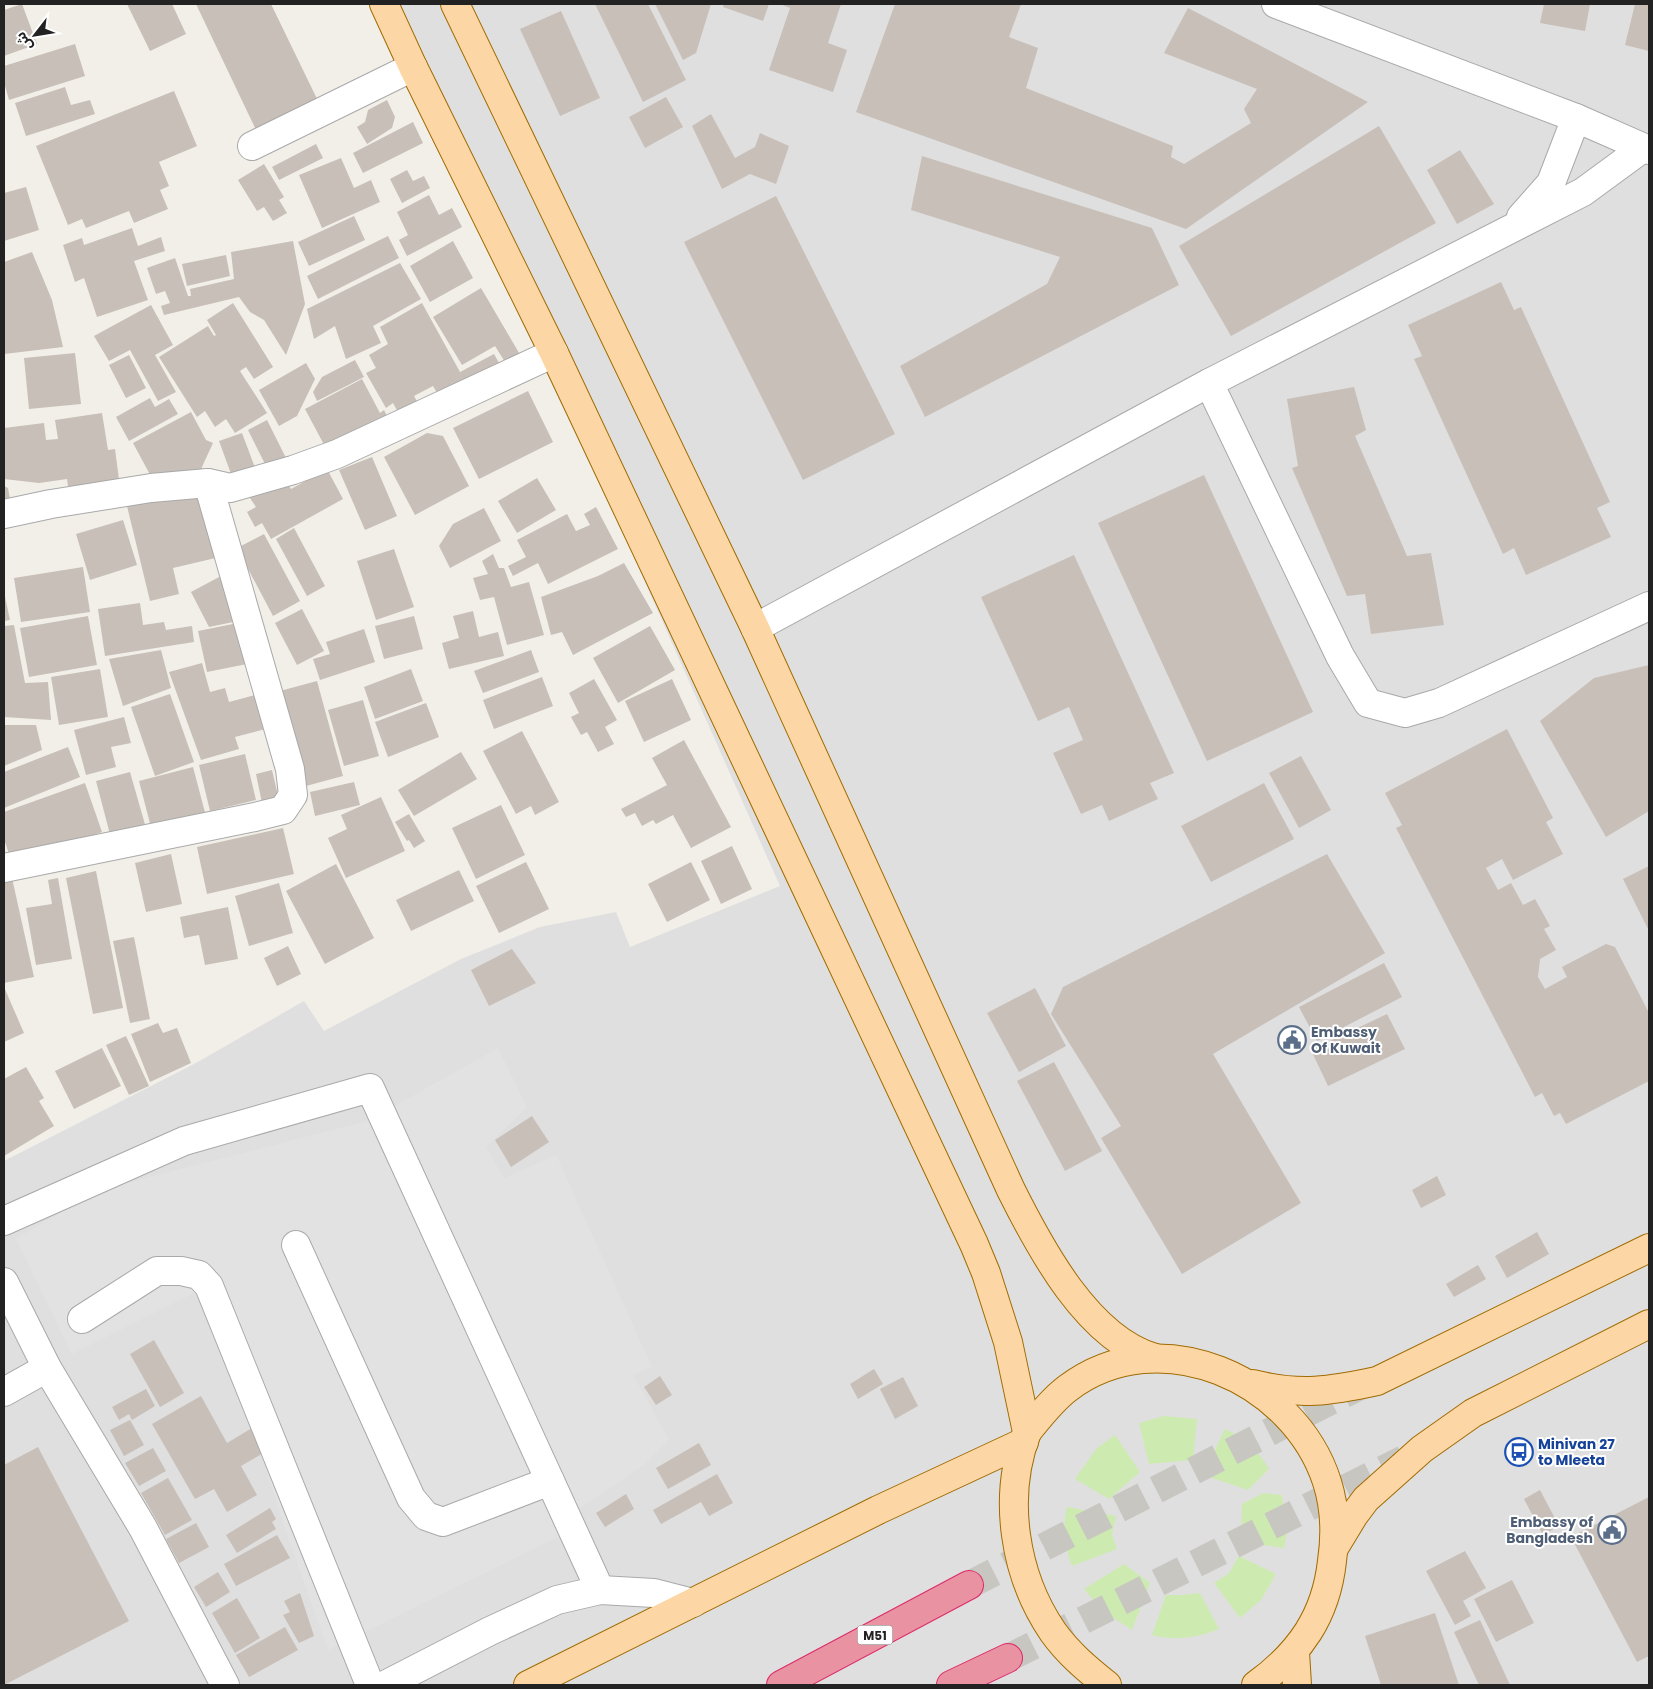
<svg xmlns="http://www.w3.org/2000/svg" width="1653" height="1689" viewBox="0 0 1653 1689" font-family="Poppins,'Noto Sans Arabic',sans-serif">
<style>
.residential{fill:#e0dfdf}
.grass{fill:#cdebb0}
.parking{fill:#e2e2e2}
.building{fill:#c7bfb8}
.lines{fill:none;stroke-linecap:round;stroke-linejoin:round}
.highway-tunnel{stroke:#c8c6c1;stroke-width:28;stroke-dasharray:28 14;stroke-linecap:butt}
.minor-casing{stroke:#a9a9a9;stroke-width:30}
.major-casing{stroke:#a06b00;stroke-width:30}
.highway-casing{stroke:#dc2a67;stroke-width:30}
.minor{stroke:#fff;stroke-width:28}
.major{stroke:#fcd6a4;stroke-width:28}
.highway{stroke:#e892a2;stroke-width:28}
.labels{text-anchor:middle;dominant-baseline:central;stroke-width:4;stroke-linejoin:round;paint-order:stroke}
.shield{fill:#fff;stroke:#646464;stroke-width:1}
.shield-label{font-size:12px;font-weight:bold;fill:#222}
.service-label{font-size:14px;font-weight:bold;fill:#4e5e75;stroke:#fff;text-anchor:start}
.transit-label{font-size:14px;font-weight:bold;fill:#164399;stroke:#fff;text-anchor:start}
</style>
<rect width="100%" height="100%" fill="#f2efe9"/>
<path class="residential" d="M371,4h1278v1681h-1645v-524l192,-98 108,-62 20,30 137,-72 79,-32 76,-15 14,35 150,-61 -148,-333z"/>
<g class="grass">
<path d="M1164,1416l33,3 -4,41 -44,4 -10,-41z"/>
<path d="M1225,1429c17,8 35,23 44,40l-21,21 -45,-15z"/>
<path d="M1115,1435l25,37 -31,27 -34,-20 22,-31z"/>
<path d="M1263,1493l19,2 5,37 -3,16 -43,-6 1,-38z"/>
<path d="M1067,1507l49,9 -4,19 5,14 -45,17c-7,-18 -10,-40 -5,-59z"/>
<path d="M1239,1556l37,18 -15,26 -21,18 -26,-35 15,-10z"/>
<path d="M1124,1564l26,19 -18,47 -29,-19 -19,-22z"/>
<path d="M1200,1593l19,36c-22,9 -44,12 -67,6l14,-40h16z"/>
</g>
<path class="parking" d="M498,1048l29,59 -41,40 18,31 52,-23 96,212 -19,8 36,65 -24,24 -69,47 2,16 -250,123 -41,-116 -20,-61 14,-10 -43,-101 -42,-70 -124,62 -56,-115 83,-49 269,-69z"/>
<g class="building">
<path d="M22,4l15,40 -33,12v-46z"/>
<path d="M127,4h45l14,30 -36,17z"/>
<path d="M196,4h75l48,99 -62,29z"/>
<path d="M595,4h53l38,76 -43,22z"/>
<path d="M655,4h56l-15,49 -13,7z"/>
<path d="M724,4h45l-6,17 -40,-14z"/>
<path d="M780,4h61l-13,39 19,7 -14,42 -64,-22 21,-62z"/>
<path d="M895,4h126l-12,33 29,11 -12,40 147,58 -2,11 13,7 67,-41 -7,-14 13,-20 -93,-36 24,-45 180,94 -182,127 -330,-117z"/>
<path d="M1544,4h46l-5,27 -45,-8z"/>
<path d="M1635,4h14v47l-24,-6z"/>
<path d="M561,11l39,87 -40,18 -40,-87z"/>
<path d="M75,44l10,32 -76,24 -5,-18v-16z"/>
<path d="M65,87l6,18 19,-5 5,14 -69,22 -11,-33z"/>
<path d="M174,91l23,55 -38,16 10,24 -9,4 8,19 -34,14 -5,-12 -43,17 -4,-9 -14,6 -32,-79z"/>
<path d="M666,97l17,30 -38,21 -16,-31z"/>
<path d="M387,100l8,17 -3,11 -25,16 -10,-17 8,-5 3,-12z"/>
<path d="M711,114l24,44 20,-11 5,-14 29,13 -13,38 -26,-10 -28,15 -30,-63z"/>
<path d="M413,122l10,21 -60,30 -10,-20z"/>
<path d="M1379,126l57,97 -205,113 -52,-90z"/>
<path d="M316,144l7,14 -44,22 -7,-13z"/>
<path d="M1460,150l34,54 -37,20 -30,-54z"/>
<path d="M922,156l230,72 27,57 -254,132 -25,-51 147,-82 13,-27 -149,-47z"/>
<path d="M341,158l13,30 17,-8 9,22 -58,26 -23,-53z"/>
<path d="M264,164l20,33 -5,3 8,13 -14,8 -9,-14 -7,4 -19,-31z"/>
<path d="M407,170l6,11 11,-5 6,12 -28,15 -12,-24z"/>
<path d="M26,187l13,43 -35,11v-48z"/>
<path d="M429,195l10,20 13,-7 10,19 -55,29 -8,-16 9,-5 -11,-23z"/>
<path d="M776,196l119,238 -92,46 -119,-238z"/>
<path d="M354,216l11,24 -56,26 -11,-24z"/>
<path d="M132,228l6,18 23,-9 4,14 -31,10 14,39 -51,17 -13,-39 -9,4 -12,-37 19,-7 2,7z"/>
<path d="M388,236l11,22 -81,41 -11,-23z"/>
<path d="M293,241l12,63 -19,51 -22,-35 -14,-8 -11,-15 -75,18 -3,-9 9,-3 -5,-12 -9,3 -9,-26 28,-10 13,38h3l-1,-7 44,-10 -3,-27z"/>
<path d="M453,241l20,37 -43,24 -20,-36z"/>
<path d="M32,252l20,48 11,47 -59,7v-92z"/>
<path d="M226,255l4,21 -43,10 -5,-22z"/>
<path d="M400,263l21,36 -48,27 8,17 -35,16 -11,-33 -21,13 -7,-30z"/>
<path d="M1501,282l13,28 7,-3 89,195 -13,6 14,29 -85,38 -12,-27 -11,6 -89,-195 8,-3 -14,-31z"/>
<path d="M481,288l41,70 -14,9 -13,-21 -33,19 -29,-48z"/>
<path d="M233,303l40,64 -19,12 -8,-12 -6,4 27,42 -32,20 -9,-14 -11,8 -10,-16 -8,6 -38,-60 49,-31 6,10 2,-1 -9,-15z"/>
<path d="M422,303l38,69 34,-18 9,16 -60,33 -10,-17 -19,10 8,14 -19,11 -10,-18 -7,5 -20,-35 10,-5 -7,-13 19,-11 -8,-17z"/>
<path d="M151,305l22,40 -18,10 21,37 -18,9 -28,-51 -21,11 -15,-25z"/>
<path d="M75,353l6,51 -52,5 -5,-51z"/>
<path d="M129,355l17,33 -20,10 -17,-33z"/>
<path d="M355,360l9,17 -47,24 -4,-9 9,-15z"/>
<path d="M306,363l9,16 -18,37 -18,10 -20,-36z"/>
<path d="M362,379l18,34 4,-3 6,12 -61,32 -24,-45z"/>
<path d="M1354,387l12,43 -11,6 52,120 24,-3 13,72 -73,9 -6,-40 -18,2 -55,-128 6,-2 -11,-67z"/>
<path d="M528,391l25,51 -74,37 -26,-51z"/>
<path d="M150,398l5,9 14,-8 9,15 -49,27 -13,-24z"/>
<path d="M191,412l15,28 7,3 -11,24 -2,13 -46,2 -21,-39z"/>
<path d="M102,413l6,37 7,-1 5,38 -51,7 -2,-15 -28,4 -35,-4v-51l40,-5 2,17 12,-1 -3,-19z"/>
<path d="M267,420l22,44 -19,10 -22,-44z"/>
<path d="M242,433l15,40 -23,9 -15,-41z"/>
<path d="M427,433l16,3 26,50 -54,29 -31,-58z"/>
<path d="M372,457l25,59 -32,14 -26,-60z"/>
<path d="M327,469l16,30 -72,40 -9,-16 -7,4 -8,-15 9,-5 -8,-12 35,-19 8,13z"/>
<path d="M1204,475l109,237 -106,49 -109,-238z"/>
<path d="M537,478l19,32 -39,23 -19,-32z"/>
<path d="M4,486l4,2 4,22 -8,2z"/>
<path d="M207,487l17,69 -51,12 6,26 -29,7 -23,-95z"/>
<path d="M596,507l22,42 -70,35 -10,-21 -25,13 -5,-10 18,-9 -9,-17 50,-26 9,17 14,-6 -6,-11z"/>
<path d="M484,508l17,33 -51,27 -11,-22 14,-22z"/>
<path d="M123,520l14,45 -47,15 -14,-46z"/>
<path d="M294,528l31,58 -18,10 -31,-57z"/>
<path d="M264,534l36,67 -27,15 -36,-68z"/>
<path d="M394,549l20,58 -38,13 -19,-59z"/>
<path d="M493,554l6,14h5l7,19 18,-5 15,53 -37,10 -13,-48 -14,3 -7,-22 15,-4 -6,-13z"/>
<path d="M1074,555l100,218 -24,10 8,16 -49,22 -7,-16 -21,9 -28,-61 30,-13 -14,-33 -31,14 -57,-124z"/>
<path d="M624,563l29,50 -80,42 -11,-23 -11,3 -10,-38 57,-21z"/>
<path d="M83,567l7,45 -69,10 -7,-44z"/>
<path d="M221,576l22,44 -34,7 -18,-35z"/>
<path d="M4,592l6,28 -6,1z"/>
<path d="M140,603l3,22 21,-3 2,8 26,-4 2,16 -89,14 -7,-47z"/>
<path d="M302,609l22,42 -27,14 -22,-42z"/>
<path d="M473,611l6,26 19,-5 6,24 -55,13 -7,-26 17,-5 -6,-22z"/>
<path d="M88,616l9,49 -68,12 -9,-49z"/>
<path d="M414,616l9,33 -39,10 -9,-33z"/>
<path d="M243,622l9,41 -45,9 -9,-41z"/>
<path d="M14,625l11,58 23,-1 3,38 -47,-3v-91z"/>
<path d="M650,626l25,44 -57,33 -25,-45z"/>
<path d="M364,629l11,33 -55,18 -7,-21 17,-5 -4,-12z"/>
<path d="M161,650l10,38 -48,18 -14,-47z"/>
<path d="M531,650l8,22 -56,21 -9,-22z"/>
<path d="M202,663l8,29 15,-4 4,14 34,-9 10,34 -38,10 4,12 -38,11 -32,-88z"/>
<path d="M1649,665v146l-43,26 -66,-116 54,-43z"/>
<path d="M100,669l8,48 -49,8 -8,-48z"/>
<path d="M411,669l12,32 -48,18 -11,-32z"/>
<path d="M542,677l11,29 -59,23 -11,-29z"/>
<path d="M594,679l23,41 -12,7 9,17 -16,8 -11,-20 -6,3 -10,-18 8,-4 -10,-20z"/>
<path d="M672,679l19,41 -47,22 -19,-41z"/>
<path d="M317,681l26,95 -37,10 -26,-95z"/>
<path d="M170,694l24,68 -39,14 -24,-69z"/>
<path d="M363,700l16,56 -35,10 -16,-56z"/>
<path d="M426,703l13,34 -51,20 -13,-35z"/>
<path d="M124,717l7,26 -20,4 5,20 -30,8 -12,-45z"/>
<path d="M4,725h32l6,25 -38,16z"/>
<path d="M1507,729l46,89 -7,4 17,32 -50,26 -11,-21 -16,9 12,22 13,-7 12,22 12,-6 15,27 -6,3 12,21 -16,9 -2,18 7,12 22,-12 -5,-10 44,-23 9,3 34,66v68l-83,43 -6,-11 -6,3 -12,-23 -7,4 -139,-269 6,-3 -17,-32z"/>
<path d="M522,731l37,71 -24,13 -4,-9 -15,8 -33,-63z"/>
<path d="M684,740l47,87 -40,21 -18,-33 -17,9 -3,-4 -11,6 -7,-13 -9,4 -5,-8 46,-24 -15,-27z"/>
<path d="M68,747l12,30 -76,31v-36z"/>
<path d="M461,752l16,27 -63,37 -16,-26z"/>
<path d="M245,754l11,46 -46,11 -11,-46z"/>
<path d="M1301,756l30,54 -32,18 -30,-55z"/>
<path d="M193,767l14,53 -54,15 -14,-54z"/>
<path d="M272,770l8,34 -17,4 -7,-34z"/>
<path d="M130,772l16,56 -35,10 -15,-57z"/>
<path d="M354,782l6,23 -45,11 -5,-24z"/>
<path d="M85,783l17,49 -90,31 -8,-24v-27z"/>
<path d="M1264,783l30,56 -83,43 -30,-56z"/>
<path d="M381,797l24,54 -59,27 -18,-40 19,-9 -6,-14z"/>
<path d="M501,805l24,50 -49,24 -24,-51z"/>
<path d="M409,814l16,27 -11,7 -5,-8 -2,1 -12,-19z"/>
<path d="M283,828l11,46 -87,20 -10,-47z"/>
<path d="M732,846l20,43 -31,15 -20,-43z"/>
<path d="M171,854l11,50 -36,8 -11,-49z"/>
<path d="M1327,854l58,99 -172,101 88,149 -119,71 -81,-136 20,-12 -70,-112 12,-27z"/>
<path d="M526,862l23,47 -50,24 -23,-47z"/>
<path d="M691,862l19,38 -43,22 -19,-38z"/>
<path d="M336,864l38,74 -49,26 -39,-73z"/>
<path d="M1649,866v65l-26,-52z"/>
<path d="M459,870l15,31 -63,30 -15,-31z"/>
<path d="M96,871l27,137 -30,6 -27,-136z"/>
<path d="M12,878l22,99 -30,6v-103z"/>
<path d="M58,878l14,81 -36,6 -10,-57 26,-4 -4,-24z"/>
<path d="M279,883l14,50 -44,13 -14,-50z"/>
<path d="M228,907l10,52 -33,6 -6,-30 -15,3 -4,-21z"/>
<path d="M134,937l16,82 -20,4 -17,-82z"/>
<path d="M288,946l13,28 -24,12 -13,-28z"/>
<path d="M512,949l24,34 -47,23 -18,-36z"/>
<path d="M1384,963l18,34 -85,44 -18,-34z"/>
<path d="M4,987l20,46 -20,9z"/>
<path d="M1035,988l31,58 -47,26 -32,-59z"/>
<path d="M1387,1014l18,35 -77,37 -17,-36z"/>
<path d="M158,1023l5,10 14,-5 14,35 -41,19 -19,-48z"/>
<path d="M126,1036l23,50 -20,9 -23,-50z"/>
<path d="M102,1048l19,38 -47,23 -19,-38z"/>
<path d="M1054,1062l48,89 -37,20 -48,-90z"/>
<path d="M26,1067l18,31 -5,3 15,25 -50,30v-77z"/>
<path d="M532,1116l17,26 -38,25 -16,-27z"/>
<path d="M1437,1176l9,19 -25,13 -9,-18z"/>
<path d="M1537,1232l12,22 -42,24 -12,-22z"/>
<path d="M1478,1265l8,14 -32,18 -8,-13z"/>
<path d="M154,1340l30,53 -24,14 -30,-53z"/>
<path d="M874,1369l9,15 -25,15 -8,-15z"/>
<path d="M660,1376l12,19 -16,10 -12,-18z"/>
<path d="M903,1377l15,29 -23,13 -15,-30z"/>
<path d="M146,1389l9,17 -23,14 -3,-6 -10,6 -7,-13z"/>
<path d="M201,1396l26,47 25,-15 13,24 -24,14 16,29 -30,17 -13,-23 -19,10 -43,-75z"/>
<path d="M130,1420l14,25 -20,11 -14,-26z"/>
<path d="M699,1443l12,22 -43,24 -12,-21z"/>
<path d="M38,1447l91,174 -125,64v-220z"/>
<path d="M153,1448l13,23 -27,15 -14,-23z"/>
<path d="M717,1474l16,29 -24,13 -8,-14 -40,22 -8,-14z"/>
<path d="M168,1478l24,42 -27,15 -24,-42z"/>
<path d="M1540,1490l19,36 -16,9 -19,-36z"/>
<path d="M626,1494l8,15 -29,18 -9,-14z"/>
<path d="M1649,1497v159l-12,6 -66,-125z"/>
<path d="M270,1508l6,11 -4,3 4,7 -39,24 -11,-18z"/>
<path d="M196,1523l13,24 -30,16 -13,-24z"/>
<path d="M277,1535l13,23 -54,28 -12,-22z"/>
<path d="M1465,1551l21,37 -23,13 8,15 -16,9 -29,-54z"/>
<path d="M218,1572l12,20 -24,15 -12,-20z"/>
<path d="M1512,1580l22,43 -38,19 -22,-43z"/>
<path d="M300,1593l14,43 -15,7 -16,-28 7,-3 -6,-11z"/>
<path d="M237,1598l23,40 -25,15 -23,-40z"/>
<path d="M1435,1613l24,72h-78l-16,-49z"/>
<path d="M1480,1620l30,65h-31l-25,-53z"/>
<path d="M285,1627l13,23 -49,27 -13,-22z"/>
</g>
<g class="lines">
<g class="highway-tunnel">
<path d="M969,1585l391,-199"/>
<path d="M1008,1658l396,-199"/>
</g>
<defs>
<g id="minor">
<path d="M1276,4l300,114 73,32"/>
<path d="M252,146l161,-79"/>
<path d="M1521,217l30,-34 25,-65"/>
<path d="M1209,383l131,273 28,47 37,10 34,-10 210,-97"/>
<path d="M4,514l47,-10 100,-16 57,-5 22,5 63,-18 44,-16 217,-101"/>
<path d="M755,628l454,-245 374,-191 60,-44"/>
<path d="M4,868l251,-51 28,-7 10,-15 -3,-26 -82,-286"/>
<path d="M4,1221l180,-80 186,-53 230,502"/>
<path d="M296,1245l115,253 15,18 17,6 107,-41"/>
<path d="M4,1282l43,86 96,160 82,157"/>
<path d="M82,1319l75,-48h24l18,4 10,11 161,399"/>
<path d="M4,1392l43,-24"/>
<path d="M385,1685l105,-54 67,-31 43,-10 54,3 39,10"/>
</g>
<g id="major">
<path d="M384,4l29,63 141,286 420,891 12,29 22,69 19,90c-25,65 -13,143 26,200 15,21 34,37 54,53"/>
<path d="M455,4l300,624 256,562c29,58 77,149 144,168"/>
<path d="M1253,1384c46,12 78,7 124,-3l272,-133"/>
<path d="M1027,1432c13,-16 25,-32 41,-44 91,-69 226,-9 259,94 8,25 9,52 5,79 -6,55 -32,92 -76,124"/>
<path d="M1334,1548l20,-33 12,-16 56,-50 51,-36 176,-89"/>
<path d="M1295,1652l2,33"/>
<path d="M528,1685l350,-175 146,-68"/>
</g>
<g id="highway">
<path d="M781,1685l188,-100"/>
<path d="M951,1685l57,-27"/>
</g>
</defs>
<use href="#minor" class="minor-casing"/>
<use href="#major" class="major-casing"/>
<use href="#highway" class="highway-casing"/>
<use href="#minor" class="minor"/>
<use href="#major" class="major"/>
<use href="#highway" class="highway"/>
</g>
<defs>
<symbol id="civic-ring" viewBox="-11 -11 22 22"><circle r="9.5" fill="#fff" stroke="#5c6f8a" stroke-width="1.5"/><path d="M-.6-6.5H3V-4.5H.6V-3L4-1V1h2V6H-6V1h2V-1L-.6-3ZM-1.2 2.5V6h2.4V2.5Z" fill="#5c6f8a"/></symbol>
<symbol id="bus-ring" viewBox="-11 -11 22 22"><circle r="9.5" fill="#fff" stroke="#1a4fb4" stroke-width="1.5"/><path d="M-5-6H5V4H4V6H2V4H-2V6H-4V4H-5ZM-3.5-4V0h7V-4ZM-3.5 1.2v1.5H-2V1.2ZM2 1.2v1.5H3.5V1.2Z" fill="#1a4fb4"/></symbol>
</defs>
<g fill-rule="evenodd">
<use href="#civic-ring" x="1276" y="1024" width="32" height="32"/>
<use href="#bus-ring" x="1503" y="1436" width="32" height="32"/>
<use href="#civic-ring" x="1596" y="1514" width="32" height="32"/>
</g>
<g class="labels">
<rect class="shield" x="857.5" y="1625.5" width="35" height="19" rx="4"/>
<g class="shield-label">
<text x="875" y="1635">M51</text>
</g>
<g class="service-label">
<text x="1311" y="1032">Embassy<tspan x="1311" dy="16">Of Kuwait</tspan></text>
<text x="1593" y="1522" text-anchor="end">Embassy of<tspan x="1593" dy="16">Bangladesh</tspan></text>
</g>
<g class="transit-label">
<text x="1538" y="1444">Minivan 27<tspan x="1538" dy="16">to Mleeta</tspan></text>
</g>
</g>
<rect width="1653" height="1689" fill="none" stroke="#222222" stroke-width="10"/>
<g transform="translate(35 35) rotate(239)" stroke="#ffffff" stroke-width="4" paint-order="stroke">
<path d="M0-4L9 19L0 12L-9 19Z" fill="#222222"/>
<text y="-8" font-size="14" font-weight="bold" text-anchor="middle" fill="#222222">ش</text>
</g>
</svg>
